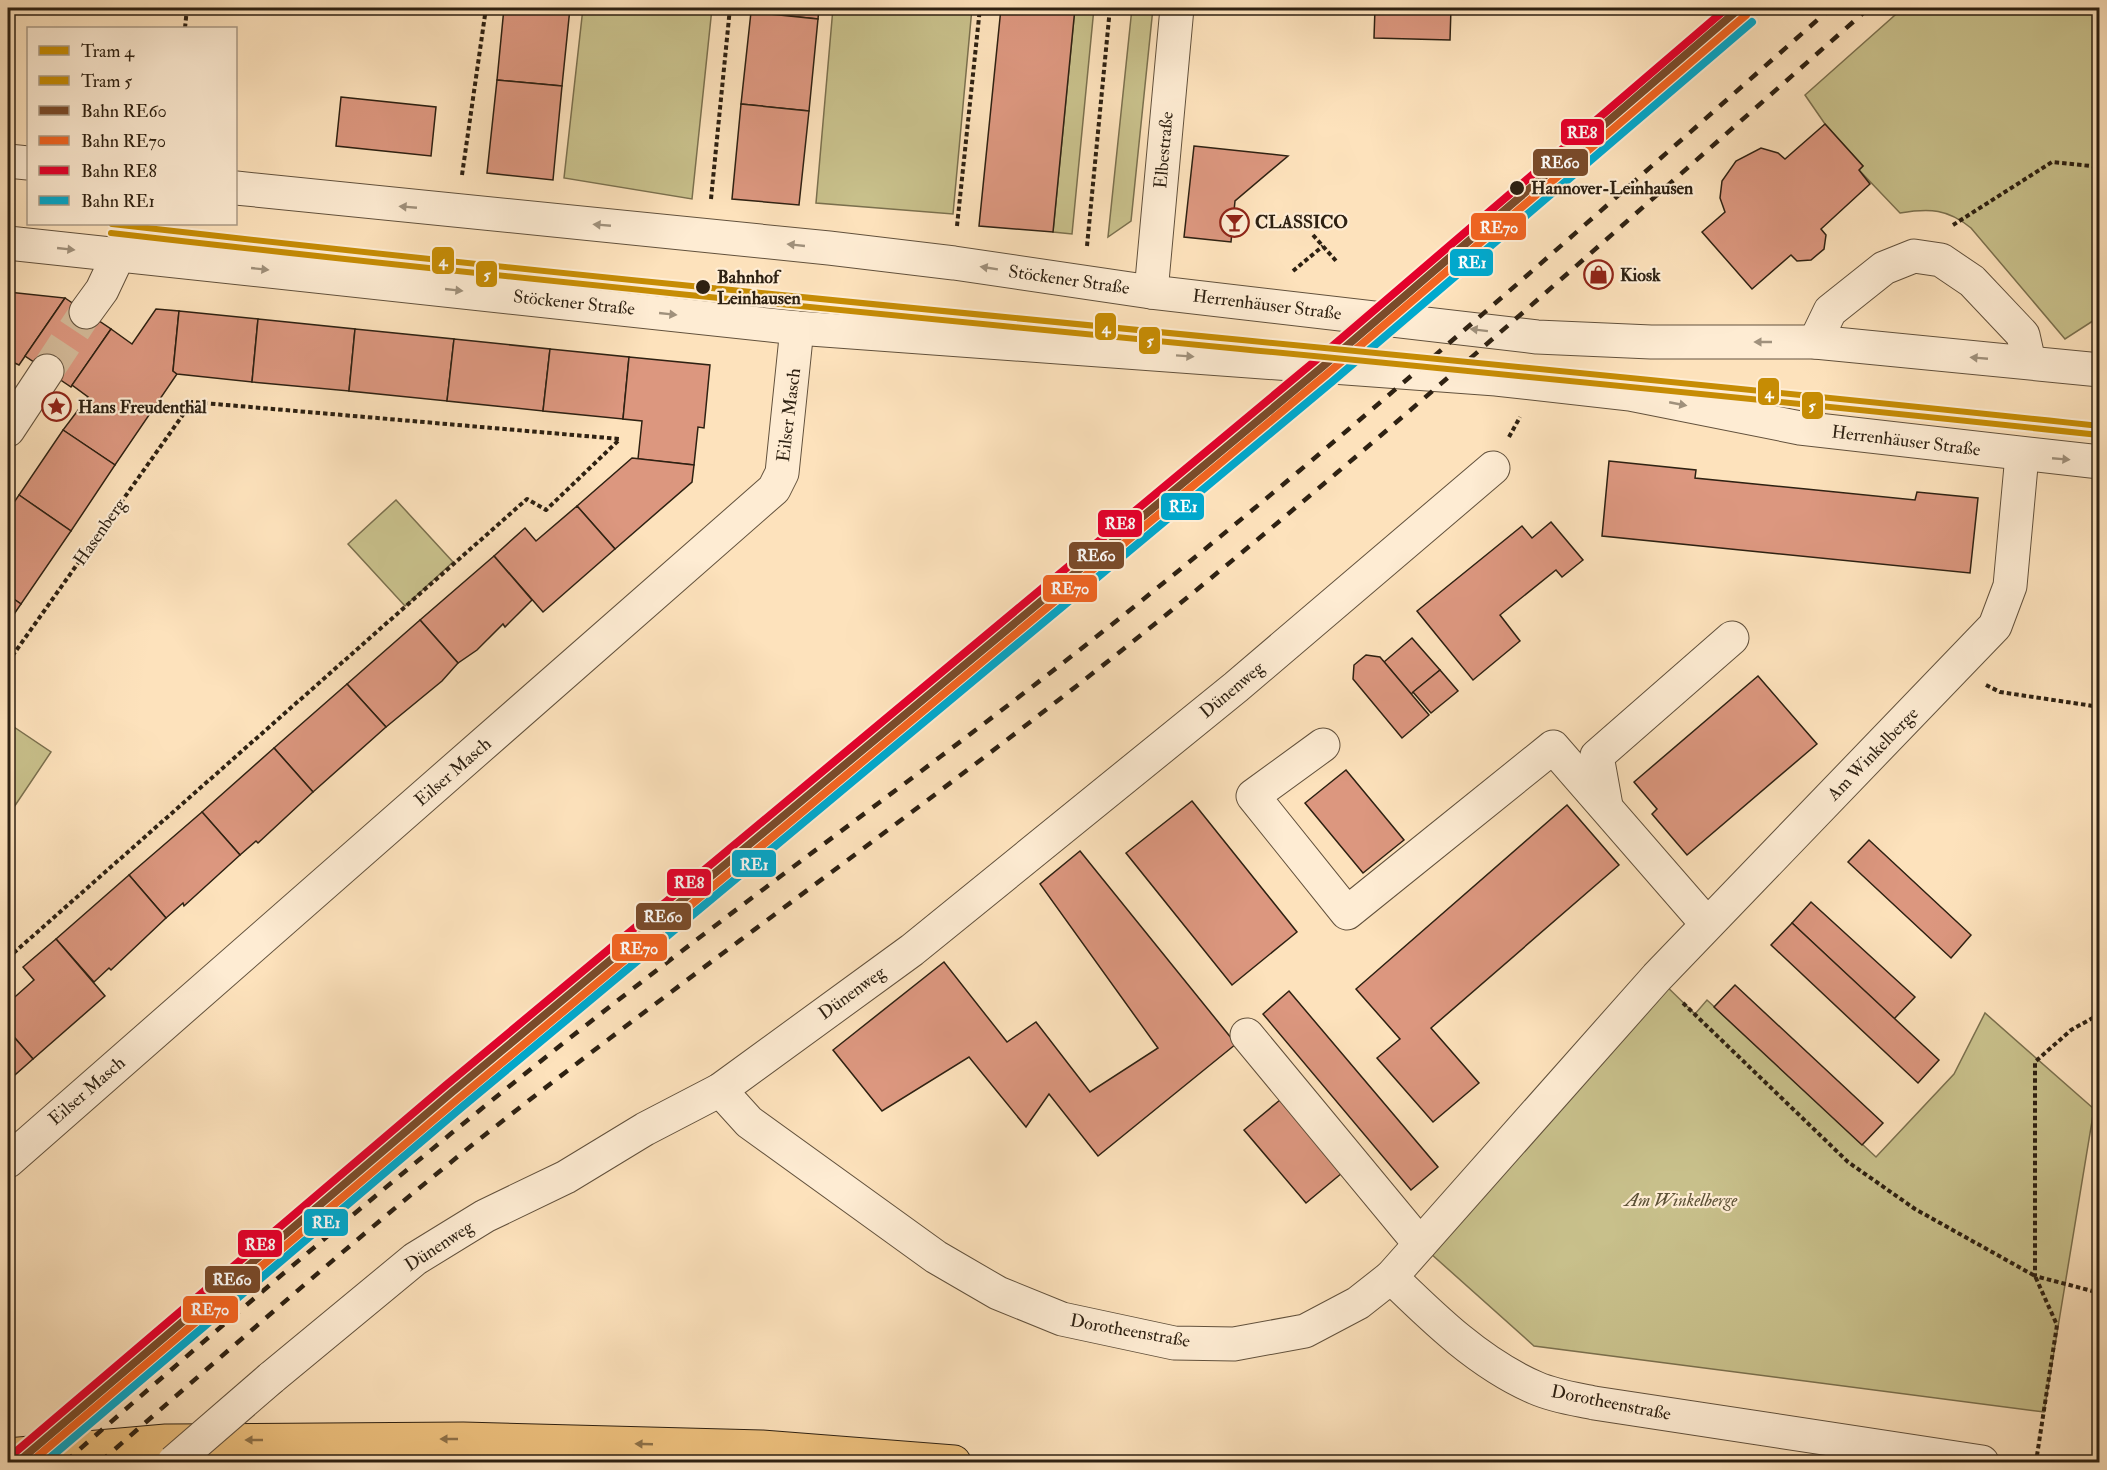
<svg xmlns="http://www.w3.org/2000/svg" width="2107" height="1470" viewBox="0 0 2107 1470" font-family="'IM FELL Double Pica',serif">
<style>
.green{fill:#c8c08b;stroke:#7b704e;stroke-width:1.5}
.building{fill:#dc977f;stroke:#2e2112;stroke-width:1.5}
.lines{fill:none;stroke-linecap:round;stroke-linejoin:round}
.minor-tunnel{stroke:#d4bb9a;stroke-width:33;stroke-dasharray:33 16;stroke-linecap:butt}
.minor-casing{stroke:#62513c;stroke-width:35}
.highway-casing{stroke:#2e2112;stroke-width:35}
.path{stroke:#2e2112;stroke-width:4;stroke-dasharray:4.5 3;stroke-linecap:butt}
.minor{stroke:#feecd3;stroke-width:33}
.highway{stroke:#eec17e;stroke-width:33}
.rail{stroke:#2e2112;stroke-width:4.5;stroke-dasharray:10 10;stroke-linecap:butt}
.minor-bridge-casing{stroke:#62513c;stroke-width:35;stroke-linecap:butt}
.minor-bridge{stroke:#feecd3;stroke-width:33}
.rail-1-casing{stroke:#feecd3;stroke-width:12}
.rail-2-casing{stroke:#feecd3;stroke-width:12}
.rail-3-casing{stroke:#feecd3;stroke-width:12}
.rail-4-casing{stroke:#feecd3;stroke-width:12}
.rail-1{stroke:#7a4b2a;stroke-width:8}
.rail-2{stroke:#f26522;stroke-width:8}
.rail-3{stroke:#e4002b;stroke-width:8}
.rail-4{stroke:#00a9ce;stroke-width:8}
.tram-1-casing{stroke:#feecd3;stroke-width:10}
.tram-2-casing{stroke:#feecd3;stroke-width:10}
.tram-1{stroke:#c68c04;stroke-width:6}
.tram-2{stroke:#c68c04;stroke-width:6}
.oneway{fill:#a0917c}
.oneway2{fill:#8e7148}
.stop-dot{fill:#2e2112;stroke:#feecd3;stroke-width:2}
.labels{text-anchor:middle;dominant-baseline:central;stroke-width:4.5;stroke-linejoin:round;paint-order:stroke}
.street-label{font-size:18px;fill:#2e2112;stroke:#feecd3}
.stop-label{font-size:18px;font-weight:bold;fill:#2e2112;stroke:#feecd3;text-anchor:start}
.poi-label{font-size:18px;font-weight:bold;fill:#2e2112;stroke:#feecd3;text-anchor:start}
.park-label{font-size:18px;font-style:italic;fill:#5c5136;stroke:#feecd3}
.line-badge{stroke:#feecd3;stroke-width:2}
.badge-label{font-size:16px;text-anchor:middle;font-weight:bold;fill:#fff}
</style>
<rect width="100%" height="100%" fill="#fde2bc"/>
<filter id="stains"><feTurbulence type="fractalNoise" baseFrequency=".00333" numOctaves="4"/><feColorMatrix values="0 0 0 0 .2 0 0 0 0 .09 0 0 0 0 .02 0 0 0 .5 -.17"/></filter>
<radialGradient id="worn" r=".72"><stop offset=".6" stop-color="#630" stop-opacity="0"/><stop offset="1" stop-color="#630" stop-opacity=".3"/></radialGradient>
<g class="green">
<path d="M583,8h129l-20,191 -128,-21z"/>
<path d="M833,8h139l-19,206 -137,-11z"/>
<path d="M1075,8h19l-22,226 -19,-2z"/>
<path d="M1132,8h21l-22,213 -23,16z"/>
<path d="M1903,8h196v309l-34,22 -94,-111c-23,-19 -41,-20 -71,-15l-41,-43 4,-4 -38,-42 -20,-29z"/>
<path d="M396,500l57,62 -48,44 -57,-62z"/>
<path d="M8,723l43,29 -43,64z"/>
<path d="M1657,977l38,37 12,-14 169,157 78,-83 31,-61 109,96 -50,303 -510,-66 -114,-102z"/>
</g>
<g class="building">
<path d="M504,8h66l-8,78 -65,-6z"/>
<path d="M751,8h68l-1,11 -67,-7z"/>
<path d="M1001,8h74l-22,224 -74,-6z"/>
<path d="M1375,8h76l-1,32 -76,-2z"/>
<path d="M751,12l67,7 -9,92 -68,-7z"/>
<path d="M497,80l65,6 -9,94 -66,-7z"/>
<path d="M341,97l95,10 -5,49 -95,-10z"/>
<path d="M741,104l68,7 -10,94 -67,-6z"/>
<path d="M1825,124l38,42 -4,4 11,14 -49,45 5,6 -2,14 -13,11 -14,1 -6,-6 -39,34 -50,-57 23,-20 -5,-14 2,-17 14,-20 25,-13 17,5 7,6z"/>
<path d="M1194,146l94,10 -53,45 -4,41 -47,-5z"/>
<path d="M8,292l57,6 -46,67 -11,-5z"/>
<path d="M65,298l46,31 -40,58 -46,-31z"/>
<path d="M156,309l23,2 -6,60 4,3 -62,91 -52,-35 25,-33 -16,-12 39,-56 21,15z"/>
<path d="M179,311l79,8 -6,63 -75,-8 -4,-3z"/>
<path d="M258,319l97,10 -6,62 -97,-9z"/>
<path d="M355,329l99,10 -7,62 -98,-10z"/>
<path d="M454,339l96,10 -7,62 -96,-10z"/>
<path d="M550,349l79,8 -6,62 -80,-8z"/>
<path d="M629,357l81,8 -6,63 -6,-1 -4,38 -56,-6 4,-38 -19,-2z"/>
<path d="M63,430l52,35 -44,66 -52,-36z"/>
<path d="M632,458l62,7 -2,17 -77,67 -38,-43z"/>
<path d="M1609,461l87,9 -1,8 111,11 109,11 2,-8 61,6 -8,75 -368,-37z"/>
<path d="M19,495l52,36 -50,73 -13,-9v-84z"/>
<path d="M577,506l38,43 -72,63 -49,-56 31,-28 11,13z"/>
<path d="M1551,522l32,38 -21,17 -6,-7 -56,45 20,26 -47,39 -56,-69 105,-85 10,12z"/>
<path d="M494,556l38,44 -27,27 -2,-3 -26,26 -19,13 -38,-43z"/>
<path d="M8,595l13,9 -13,19z"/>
<path d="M420,620l38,43 -16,18 -56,46 -39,-43z"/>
<path d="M1412,638l28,32 -29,24 -27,-32z"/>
<path d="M1366,655l14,2 49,58 -27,23 -49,-59 1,-14z"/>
<path d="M1440,670l18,21 -27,22 -18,-21z"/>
<path d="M1758,676l59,68 -130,111 -35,-41 5,-5 -23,-27z"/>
<path d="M347,684l39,43 -73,65 -39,-44z"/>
<path d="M274,748l39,44 -55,51 -2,-2 -16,14 -38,-43z"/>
<path d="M1346,770l58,70 -41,33 -58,-70z"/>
<path d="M1192,801l105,131 -65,53 -106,-132z"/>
<path d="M1567,805l52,60 -188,163 48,55 -46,39 -56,-64 23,-19 -44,-50z"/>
<path d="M202,812l38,43 -56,51 -1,-3 -17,15 -37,-43z"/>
<path d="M1869,840l102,95 -20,23 -103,-96z"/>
<path d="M1080,851l156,193 -138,112 -49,-62 -23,33 -57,-70 -87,54 -49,-61 111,-88 63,80 29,-20 54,70 68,-44 -118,-164z"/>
<path d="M129,875l37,43 -55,52 -2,-2 -15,14 -38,-43z"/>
<path d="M1811,902l104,95 -21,22 -102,-96z"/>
<path d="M1792,923l147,137 -21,23 -147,-138z"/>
<path d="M56,939l49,57 -72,63 -25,-29v-27l26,-23 -11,-13z"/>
<path d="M1735,985l148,138 -21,22 -148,-138z"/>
<path d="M1289,991l149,176 -27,23 -148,-176z"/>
<path d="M8,1030l25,29 -25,22z"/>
<path d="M1280,1100l62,73 -36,30 -62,-73z"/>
</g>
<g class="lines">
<path class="minor-tunnel" d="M47,371l39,-59"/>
<defs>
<g id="minor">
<path d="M8,161l20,2"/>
<path d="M236,188l593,60 125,15 197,29 386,45 114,5h164l285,28"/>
<path d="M8,243l789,85 699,51 134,15 170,34 300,34"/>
<path d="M1151,292l26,-284"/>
<path d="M86,312l16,-22 17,-36"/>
<path d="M1815,342l15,-31 54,-43 30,-12 27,4 31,21 51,54 6,27"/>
<path d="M8,430l39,-59"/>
<path d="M1323,745l-70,51 94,117 206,-166 154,177"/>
<path d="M1606,806l-9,-50 135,-118"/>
<path d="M1247,1035l173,209"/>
<path d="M720,1090l29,32 187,135 62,36 64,26 112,24 60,1 71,-13 53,-28 33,-26c43,42 89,87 145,111 18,8 39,11 58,15l388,59"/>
<path d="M8,1161l766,-672 8,-16 15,-145"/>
<path d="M1391,1277l266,-300 338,-351 15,-40 12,-131"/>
<path d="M271,1378l144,-119 70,-43 81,-39 79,-48 75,-39 192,-140 324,-263 257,-219"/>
</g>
<path id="highway" d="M8,1455l158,-14 297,-2 299,8 192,15"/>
</defs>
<use href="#minor" class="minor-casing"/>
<use href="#highway" class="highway-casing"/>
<g class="path">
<path d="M185,28l2,-20"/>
<path d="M462,175l24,-167"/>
<path d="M711,199l19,-191"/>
<path d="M1953,225l99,-63 48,5"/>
<path d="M957,226l23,-218"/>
<path d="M1313,235l24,27"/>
<path d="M1087,246l23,-238"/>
<path d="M1293,271l30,-25"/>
<path d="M1509,437l11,-20"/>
<path d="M8,662l184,-260 428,37"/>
<path d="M1986,685l14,7 100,15"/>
<path d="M8,958l519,-459 19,11 74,-71"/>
<path d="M1683,1003l165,159 67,47 120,67 22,49 -21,137"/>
<path d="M2100,1014l-29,16 -36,32v214l65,17"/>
</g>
<use href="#minor" class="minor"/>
<use href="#highway" class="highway"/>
<g class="rail">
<path d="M65,1462c190,-166 383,-331 583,-485 167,-129 339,-251 503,-384 233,-188 456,-388 680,-585"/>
<path d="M100,1462c127,-110 254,-223 386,-328 226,-178 463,-343 686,-524 238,-194 467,-400 697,-602"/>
</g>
<defs>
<path id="minor-bridge" d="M174,1462l97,-84"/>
</defs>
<use href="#minor-bridge" class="minor-bridge-casing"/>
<use href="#minor-bridge" class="minor-bridge"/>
<defs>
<path id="rail-1" d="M18,1462l433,-369 870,-725 419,-360"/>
<path id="rail-2" d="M31,1462l426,-362 870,-726 419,-359"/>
<path id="rail-3" d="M12,1455l433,-369 870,-725 412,-353"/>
<path id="rail-4" d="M45,1462l417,-355 871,-726 419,-359"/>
</defs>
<use href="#rail-1" class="rail-1-casing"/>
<use href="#rail-2" class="rail-2-casing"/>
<use href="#rail-3" class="rail-3-casing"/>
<use href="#rail-4" class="rail-4-casing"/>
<use href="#rail-1" class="rail-1"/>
<use href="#rail-2" class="rail-2"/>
<use href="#rail-3" class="rail-3"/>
<use href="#rail-4" class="rail-4"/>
<defs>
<path id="tram-1" d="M112,224c662,76 1325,131 1988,202"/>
<path id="tram-2" d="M111,233c662,76 1326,131 1988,202"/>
</defs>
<use href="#tram-1" class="tram-1-casing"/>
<use href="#tram-2" class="tram-2-casing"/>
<use href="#tram-1" class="tram-1"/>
<use href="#tram-2" class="tram-2"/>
</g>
<defs><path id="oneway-solid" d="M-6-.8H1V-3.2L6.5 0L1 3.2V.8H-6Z" transform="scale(1.5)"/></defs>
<g class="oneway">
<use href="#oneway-solid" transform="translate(408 207) rotate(-175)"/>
<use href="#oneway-solid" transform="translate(602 225) rotate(-175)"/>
<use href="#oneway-solid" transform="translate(796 245) rotate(-174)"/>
<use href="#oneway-solid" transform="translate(66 249) rotate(6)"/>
<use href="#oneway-solid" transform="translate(989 268) rotate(-171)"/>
<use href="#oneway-solid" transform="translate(260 269) rotate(6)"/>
<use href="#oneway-solid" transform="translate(454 290) rotate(6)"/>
<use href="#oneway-solid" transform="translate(668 314) rotate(6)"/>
<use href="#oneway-solid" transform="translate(1479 330) rotate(-173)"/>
<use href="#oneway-solid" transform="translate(1763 342) rotate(-180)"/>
<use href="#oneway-solid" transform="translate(1185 356) rotate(4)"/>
<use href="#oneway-solid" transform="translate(1979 358) rotate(-175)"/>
<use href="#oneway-solid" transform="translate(1678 404) rotate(11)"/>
<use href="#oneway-solid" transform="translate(2061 459) rotate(5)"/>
</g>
<g class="oneway2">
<use href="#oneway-solid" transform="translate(449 1439) rotate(180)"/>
<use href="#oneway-solid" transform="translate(254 1440) rotate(180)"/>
<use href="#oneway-solid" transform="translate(644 1444) rotate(-178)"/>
</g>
<defs>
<symbol id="bar-ring" viewBox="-11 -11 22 22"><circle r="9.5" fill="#feecd3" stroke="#8f2418" stroke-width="1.5"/><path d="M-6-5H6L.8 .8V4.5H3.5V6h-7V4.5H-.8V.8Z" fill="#8f2418"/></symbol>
<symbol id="shop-ring" viewBox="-11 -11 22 22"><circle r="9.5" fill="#feecd3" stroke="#8f2418" stroke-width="1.5"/><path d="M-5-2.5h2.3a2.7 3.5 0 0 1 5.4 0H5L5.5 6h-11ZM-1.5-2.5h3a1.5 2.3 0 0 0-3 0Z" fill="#8f2418"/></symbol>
<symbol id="sight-ring" viewBox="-11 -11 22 22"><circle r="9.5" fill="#feecd3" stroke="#8f2418" stroke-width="1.5"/><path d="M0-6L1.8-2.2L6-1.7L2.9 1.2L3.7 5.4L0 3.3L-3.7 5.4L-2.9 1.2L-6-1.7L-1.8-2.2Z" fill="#8f2418"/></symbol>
</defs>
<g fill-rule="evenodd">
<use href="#bar-ring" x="1218" y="206" width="33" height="33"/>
<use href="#shop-ring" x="1582" y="258" width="33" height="33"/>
<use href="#sight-ring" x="40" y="390" width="33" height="33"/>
</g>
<g class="stop-dot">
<circle cx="1517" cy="188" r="8"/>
<circle cx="703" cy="287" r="8"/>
</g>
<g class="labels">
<g class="street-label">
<text transform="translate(1164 150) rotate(-85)">Elbestraße</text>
<text transform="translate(1069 280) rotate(8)">Stöckener Straße</text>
<text transform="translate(574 303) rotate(6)">Stöckener Straße</text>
<text transform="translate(1267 305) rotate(7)">Herrenhäuser Straße</text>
<text transform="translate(789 415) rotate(-83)">Eilser Masch</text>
<text transform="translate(1906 441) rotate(7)">Herrenhäuser Straße</text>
<text transform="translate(100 532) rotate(-55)">Hasenberg</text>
<text transform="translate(1232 690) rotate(-40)">Dünenweg</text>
<text transform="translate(1873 754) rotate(-46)">Am Winkelberge</text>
<text transform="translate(453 772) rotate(-41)">Eilser Masch</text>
<text transform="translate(852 993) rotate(-36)">Dünenweg</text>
<text transform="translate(87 1091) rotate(-41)">Eilser Masch</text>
<text transform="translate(439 1246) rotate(-33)">Dünenweg</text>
<text transform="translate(1130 1331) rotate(10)">Dorotheenstraße</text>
<text transform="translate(1611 1403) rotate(11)">Dorotheenstraße</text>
</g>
<g class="stop-label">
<text x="1531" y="188">Hannover-Leinhausen</text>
<text x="717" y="277">Bahnhof<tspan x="717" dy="21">Leinhausen</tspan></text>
</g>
<g class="poi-label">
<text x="1255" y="222">CLASSICO</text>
<text x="1620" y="275">Kiosk</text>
<text x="78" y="407">Hans Freudenthal</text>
</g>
<g class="park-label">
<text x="1681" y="1200">Am Winkelberge</text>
</g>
</g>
<g class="line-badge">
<rect x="1560" y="118" width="45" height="28" rx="6" fill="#e4002b"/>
<rect x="1532" y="148" width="57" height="29" rx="6" fill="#7a4b2a"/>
<rect x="1470" y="212" width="57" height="29" rx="6" fill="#f26522"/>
<rect x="431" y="246" width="24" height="29" rx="6" fill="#c68c04"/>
<rect x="1449" y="248" width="45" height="29" rx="6" fill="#00a9ce"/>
<rect x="475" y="260" width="23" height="28" rx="6" fill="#c68c04"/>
<rect x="1094" y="312" width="23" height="29" rx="6" fill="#c68c04"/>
<rect x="1138" y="326" width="23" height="29" rx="6" fill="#c68c04"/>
<rect x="1757" y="377" width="23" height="29" rx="6" fill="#c68c04"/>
<rect x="1801" y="391" width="23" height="29" rx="6" fill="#c68c04"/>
<rect x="1160" y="492" width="45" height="29" rx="6" fill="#00a9ce"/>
<rect x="1097" y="509" width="46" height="29" rx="6" fill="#e4002b"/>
<rect x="1068" y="541" width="57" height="29" rx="6" fill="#7a4b2a"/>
<rect x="1042" y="574" width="56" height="29" rx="6" fill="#f26522"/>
<rect x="731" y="849" width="46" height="29" rx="6" fill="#00a9ce"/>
<rect x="666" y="868" width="46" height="29" rx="6" fill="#e4002b"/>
<rect x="635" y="902" width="57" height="29" rx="6" fill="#7a4b2a"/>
<rect x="611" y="933" width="57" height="29" rx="6" fill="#f26522"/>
<rect x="303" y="1208" width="46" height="29" rx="6" fill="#00a9ce"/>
<rect x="237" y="1229" width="46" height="29" rx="6" fill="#e4002b"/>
<rect x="204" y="1265" width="57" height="29" rx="6" fill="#7a4b2a"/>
<rect x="182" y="1295" width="57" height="29" rx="6" fill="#f26522"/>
</g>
<g class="badge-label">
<text x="1582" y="138">RE8</text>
<text x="1560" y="168">RE60</text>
<text x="1499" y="233">RE70</text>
<text x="443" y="266">4</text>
<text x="1472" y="268">RE1</text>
<text x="487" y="280">5</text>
<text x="1106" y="333">4</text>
<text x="1150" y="346">5</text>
<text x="1769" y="398">4</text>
<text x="1812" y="411">5</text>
<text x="1183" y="512">RE1</text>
<text x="1120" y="529">RE8</text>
<text x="1096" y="561">RE60</text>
<text x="1070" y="594">RE70</text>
<text x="754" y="870">RE1</text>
<text x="689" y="888">RE8</text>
<text x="663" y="922">RE60</text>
<text x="639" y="954">RE70</text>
<text x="326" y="1228">RE1</text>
<text x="260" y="1250">RE8</text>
<text x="232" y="1285">RE60</text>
<text x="210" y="1315">RE70</text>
</g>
<rect width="2107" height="1470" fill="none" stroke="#fde2bc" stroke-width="30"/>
<rect x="9" y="9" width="2089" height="1452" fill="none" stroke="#2e2112" stroke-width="3"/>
<rect x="15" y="15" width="2077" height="1440" fill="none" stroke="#2e2112" stroke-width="1.5"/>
<rect x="27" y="27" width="210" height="198" fill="#feecd3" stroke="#ab9b86" stroke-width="1.5"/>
<rect x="39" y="46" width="30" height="9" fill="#c68c04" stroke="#ab9b86" stroke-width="1.5"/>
<text x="81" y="57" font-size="18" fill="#2e2112">Tram 4</text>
<rect x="39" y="76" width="30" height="9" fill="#c68c04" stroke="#ab9b86" stroke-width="1.5"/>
<text x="81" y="87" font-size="18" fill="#2e2112">Tram 5</text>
<rect x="39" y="106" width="30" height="9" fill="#7a4b2a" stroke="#ab9b86" stroke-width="1.5"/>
<text x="81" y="117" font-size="18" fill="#2e2112">Bahn RE60</text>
<rect x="39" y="136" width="30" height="9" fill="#f26522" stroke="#ab9b86" stroke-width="1.5"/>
<text x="81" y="147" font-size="18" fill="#2e2112">Bahn RE70</text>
<rect x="39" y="166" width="30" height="9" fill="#e4002b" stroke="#ab9b86" stroke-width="1.5"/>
<text x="81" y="177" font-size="18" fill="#2e2112">Bahn RE8</text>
<rect x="39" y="196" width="30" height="9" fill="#00a9ce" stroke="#ab9b86" stroke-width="1.5"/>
<text x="81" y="207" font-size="18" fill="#2e2112">Bahn RE1</text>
<rect width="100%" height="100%" filter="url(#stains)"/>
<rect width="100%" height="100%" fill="url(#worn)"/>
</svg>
